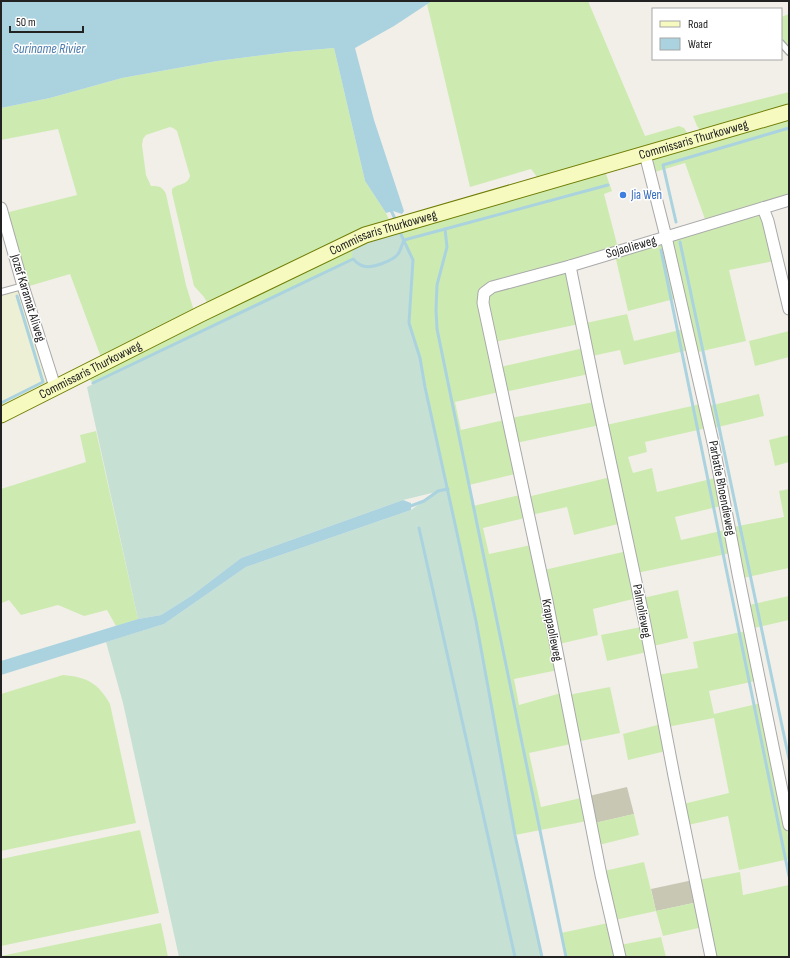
<svg xmlns="http://www.w3.org/2000/svg" width="790" height="958" viewBox="0 0 790 958" font-family="'Sofia Sans Condensed',sans-serif">
<style>
.construction{fill:#c7c7b4}
.farmland{fill:#eef0d5}
.grass{fill:#cdebb0}
.wetland{fill:#c6e0d4}
.water{fill:#aad3df}
.lines{fill:none;stroke-linecap:round;stroke-linejoin:round}
.stream{stroke:#aad3df;stroke-width:3}
.service-casing{stroke:#a9a9a9;stroke-width:8}
.minor-casing{stroke:#a9a9a9;stroke-width:13}
.secondary-casing{stroke:#707d05;stroke-width:17}
.service{stroke:#fff;stroke-width:5.5}
.minor{stroke:#fff;stroke-width:11}
.secondary{stroke:#f7fabf;stroke-width:15}
.shop-dot{fill:#3f7fe0;stroke:#fff;stroke-width:1.5}
.labels{text-anchor:middle;dominant-baseline:central;stroke-width:3;stroke-linejoin:round;paint-order:stroke}
.street-label{font-size:13px;fill:#222;stroke:#fff}
.shop-label{font-size:13px;fill:#366cbe;stroke:#fff;text-anchor:start}
.water-label{font-size:14px;font-style:italic;fill:#4a7aab;stroke:#fff}
</style>
<rect width="100%" height="100%" fill="#f2efe9"/>
<g class="construction">
<path d="M627,787l7,27 -39,9 -6,-27z"/>
<path d="M693,880l5,22 -42,9 -5,-22z"/>
</g>
<path class="farmland" d="M17,291l6,3 25,89 -47,28v-116z"/>
<g class="grass">
<path d="M432,1h156l57,135 34,-10 5,2 4,6 -151,43 -6,-8 -61,18 -43,-183z"/>
<path d="M789,14v33l-8,-10v-20z"/>
<path d="M334,48l31,133 21,32 4,9 -181,84 -5,-9 -10,-11 -22,-93v-4c6,-6 15,-3 18,-13l-13,-45 -4,-3 -3,-1 -24,8 -3,4 -1,6 4,30 5,11c8,0 11,0 15,8l20,91 9,29 -93,46 -32,-86 -44,13 -21,-74 72,-18 -19,-66 -57,11v-32l49,-10 72,-20 95,-17 71,-9z"/>
<path d="M789,92v16l-87,24 -5,-6 -4,-10z"/>
<path d="M789,117v80l-83,25 -21,-59 -30,9 -3,-9 2,-5z"/>
<path d="M604,172l2,2 6,17 -8,3 14,54 -127,37 -13,5 21,102 -44,10 6,28 43,-10 11,54 -46,11 4,21 47,-11 5,23 -42,10 6,26 42,-9 27,125 -44,9 5,26 42,-12 10,51 -42,9 12,54 40,-9 6,23 -72,14 -39,-214 -56,-263 -11,-35 4,-63 -13,-30z"/>
<path d="M758,215l3,1 13,45 -45,9 17,71 -48,11 -26,-109 1,-3z"/>
<path d="M661,243l3,3 14,52 -50,13 -13,-56z"/>
<path d="M353,244v15l-260,124 -6,-7z"/>
<path d="M564,272l3,1 12,51 -84,18c-4,-14 -14,-38 -3,-50z"/>
<path d="M627,314l7,27 50,-12 5,21 -65,15 -4,-15 -28,6 -6,-33z"/>
<path d="M789,331v26l-34,9 -6,-25z"/>
<path d="M584,348l5,26 -84,18 -5,-25z"/>
<path d="M759,394l5,22 -50,12 -5,-22z"/>
<path d="M594,402l6,23 -84,18 -5,-25z"/>
<path d="M701,404l6,24 -62,14 2,10 -19,5 5,16 19,-5 5,24 58,-14 6,28 -46,11 6,23 44,-10 6,23 -94,20 -31,-148z"/>
<path d="M96,431l42,188 -22,7 -9,-16 -23,6 -26,-11 -37,10 -12,-15 -7,3 -1,-3v-111l85,-27 -6,-27z"/>
<path d="M789,435v27l-14,4 -6,-26z"/>
<path d="M611,477l11,46 -48,12 -7,-28 -36,8 -4,-18z"/>
<path d="M789,489v79l-46,10 -10,-51 51,-10 -5,-26z"/>
<path d="M627,551l10,47 -44,11 5,26 -39,9 -15,-74z"/>
<path d="M678,590l10,48 -35,8 -10,-48z"/>
<path d="M789,596v24l-35,8 -5,-23z"/>
<path d="M641,627l6,25 -40,9 -6,-26z"/>
<path d="M746,631l10,50 -47,10 5,23 47,-11 28,137v19l-50,11 -11,-54 -40,9 -5,-21 46,-11 -15,-75 -47,9 -10,-52 41,-7 -5,-26z"/>
<path d="M63,675c24,2 35,8 47,29l26,119 -135,28v-157z"/>
<path d="M610,687l10,46 -44,9 -8,-47z"/>
<path d="M661,724l5,27 -38,9 -5,-26z"/>
<path d="M634,814l5,21 -40,10 -4,-22z"/>
<path d="M140,830l19,83 -158,33v-87z"/>
<path d="M644,862l12,49 42,-9 5,25 -40,9 -7,-25 -41,9 -11,-49z"/>
<path d="M740,872l3,23 46,-10v72h-75l-16,-77z"/>
<path d="M161,923l7,34h-167v-1z"/>
<path d="M608,923l8,34h-50l-5,-24z"/>
<path d="M661,937l5,20h-43l-3,-12z"/>
</g>
<path class="wetland" d="M400,230l13,30 -4,63 11,35 37,175 19,88 39,214 27,122h-363l-56,-254 -17,-61 58,-18 82,-57 165,-57 25,-18 -33,8 -162,58 -50,38 -30,19 -23,4 -51,-232 265,-128 1,-15z"/>
<g class="water">
<path d="M1,1h431l-38,25 -39,22 19,72 30,91 -2,3 -9,-3 -7,2 -21,-32 -31,-133 -46,4 -71,9 -95,17 -72,20 -49,10z"/>
<path d="M403,500l8,3v7l-165,57 -82,57 -163,51v-14l137,-42 23,-4 30,-19 50,-38z"/>
</g>
<g class="lines">
<g class="stream">
<path d="M390,208l6,13"/>
<path d="M676,222l-13,-57 126,-37"/>
<path d="M445,229l163,-44"/>
<path d="M399,230l14,30 -4,63 11,35 5,29 32,146 19,88 39,214 27,122"/>
<path d="M680,242l109,517"/>
<path d="M661,250l128,626"/>
<path d="M93,383l260,-124c2,2 6,6 10,7 8,3 30,-5 35,-12 3,-4 4,-10 6,-14l41,-11 2,18 -10,38 -1,25 1,19 129,628"/>
<path d="M1,403l42,-21 -26,-86"/>
<path d="M408,507l16,-6 14,-10 10,-2"/>
<path d="M419,528l96,429"/>
</g>
<defs>
<g id="service">
<path d="M781,43l8,9"/>
<path d="M1,292l22,-6"/>
</g>
<g id="minor">
<path d="M645,154l21,83 48,210 24,127 51,251"/>
<path d="M1,208l22,78 32,101"/>
<path d="M763,208l5,13 21,88"/>
<path d="M570,266l28,138 47,220 29,152 37,181"/>
<path d="M620,957l-19,-82 -54,-274 -64,-298 1,-10 8,-6 78,-21 219,-66"/>
</g>
<g id="secondary">
<path id="s1" d="M1,415l200,-101 164,-79 424,-123"/>
</g>
</defs>
<use href="#service" class="service-casing"/>
<use href="#minor" class="minor-casing"/>
<use href="#secondary" class="secondary-casing"/>
<use href="#service" class="service"/>
<use href="#minor" class="minor"/>
<use href="#secondary" class="secondary"/>
</g>
<circle class="shop-dot" cx="623" cy="195" r="4"/>
<g class="labels">
<g class="street-label">
<text stroke="none"><textPath href="#s1" startOffset="748">Commissaris Thurkowweg</textPath></text>
<text stroke="none"><textPath href="#s1" startOffset="424">Commissaris Thurkowweg</textPath></text>
<text transform="translate(631 247) rotate(-16)">Sojaolieweg</text>
<text transform="translate(28 298) rotate(73)">Jozef Karamat Aliweg</text>
<text stroke="none"><textPath href="#s1" startOffset="100">Commissaris Thurkowweg</textPath></text>
<text transform="translate(722 488) rotate(79)">Parbatie Bhoendieweg</text>
<text transform="translate(642 611) rotate(79)">Palmolieweg</text>
<text transform="translate(552 630) rotate(79)">Krappaolieweg</text>
</g>
<g class="shop-label">
<text x="631" y="195">Jia Wen</text>
</g>
<g class="water-label">
<text x="49" y="48">Suriname Rivier</text>
</g>
</g>
<rect width="790" height="958" fill="none" stroke="#222222" stroke-width="4"/>
<rect x="652" y="8" width="130" height="52" fill="#ffffff" stroke="#a7a7a7"/>
<rect x="660" y="21" width="20" height="6" fill="#f7fabf" stroke="#a7a7a7"/>
<text x="688" y="28" font-size="12" fill="#222222">Road</text>
<rect x="660" y="38" width="20" height="12" fill="#aad3df" stroke="#a7a7a7"/>
<text x="688" y="48" font-size="12" fill="#222222">Water</text>
<path d="M10 26v6h73v-6" fill="none" stroke="#222222" stroke-width="2"/>
<text x="16" y="26" font-size="12" fill="#222222" stroke="#ffffff" stroke-width="3" paint-order="stroke">50 m</text>
</svg>
